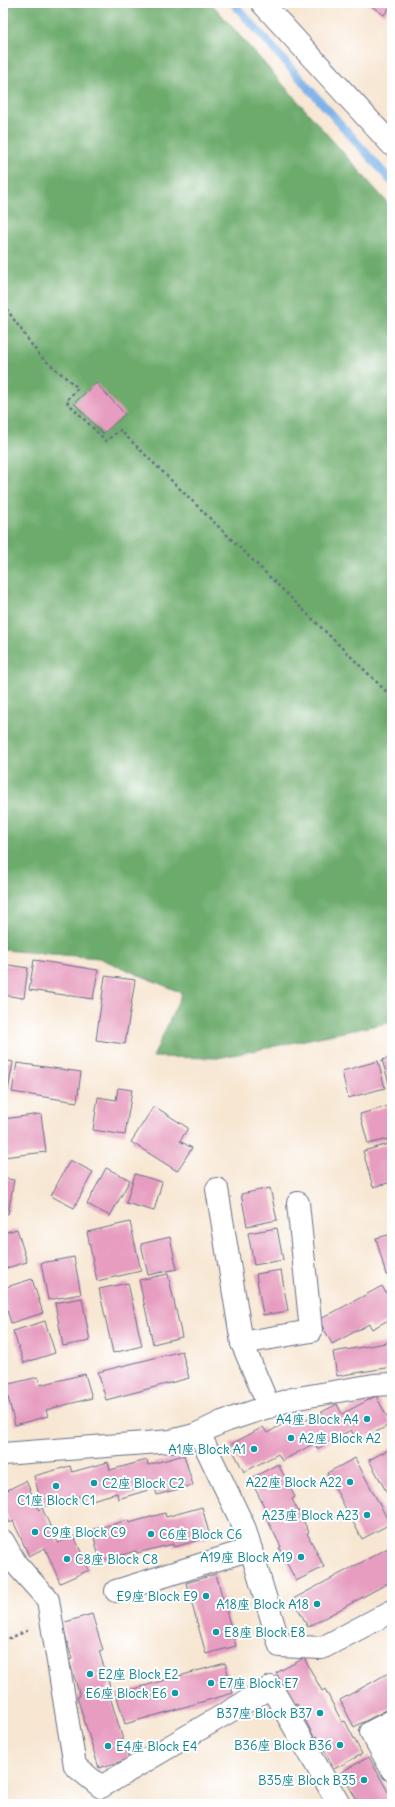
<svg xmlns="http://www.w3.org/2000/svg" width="395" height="1807" viewBox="0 0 395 1807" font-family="Delius,'LXGW WenKai TC',sans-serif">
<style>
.forest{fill:#6cab6c;stroke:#446d65}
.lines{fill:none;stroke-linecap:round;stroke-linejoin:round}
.stream{stroke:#7ab0e8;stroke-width:8}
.building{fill:#e79dc0}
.minor-casing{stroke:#686f87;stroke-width:24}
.path{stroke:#686f87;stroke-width:2.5;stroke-dasharray:3 3;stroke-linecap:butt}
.minor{stroke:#fff;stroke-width:22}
.culture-dot{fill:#0f9aa8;stroke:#fff;stroke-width:1.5}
.labels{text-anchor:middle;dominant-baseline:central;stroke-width:4;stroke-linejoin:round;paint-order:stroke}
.culture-label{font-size:13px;fill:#0d838f;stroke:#fff;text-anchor:end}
</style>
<rect width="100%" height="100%" fill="#fff"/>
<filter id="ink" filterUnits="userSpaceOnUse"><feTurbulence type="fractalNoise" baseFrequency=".025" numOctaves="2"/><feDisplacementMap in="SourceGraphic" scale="8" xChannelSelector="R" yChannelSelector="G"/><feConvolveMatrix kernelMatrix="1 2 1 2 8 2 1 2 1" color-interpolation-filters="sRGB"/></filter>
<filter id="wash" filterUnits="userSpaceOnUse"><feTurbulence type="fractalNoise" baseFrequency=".012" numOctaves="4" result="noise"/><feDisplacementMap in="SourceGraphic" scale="16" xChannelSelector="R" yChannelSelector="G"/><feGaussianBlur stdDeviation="0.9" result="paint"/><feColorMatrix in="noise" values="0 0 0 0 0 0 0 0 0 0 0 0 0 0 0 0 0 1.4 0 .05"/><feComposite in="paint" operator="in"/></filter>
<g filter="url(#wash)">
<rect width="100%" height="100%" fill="#f7e6d2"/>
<path class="forest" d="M3,3h208l181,205v814l-174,36 -65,-1 29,-64 -83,-35 -96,-8z"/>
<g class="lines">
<path class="stream" d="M233,3l159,179"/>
</g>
<g id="blocks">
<g class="building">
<path d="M367,3h25v1l-8,11z"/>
<path d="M96,383l29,31 -22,20 -29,-31z"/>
<path d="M34,960l64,10 -5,29 -64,-9z"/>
<path d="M3,964l25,4 -4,30 -21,-3z"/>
<path d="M105,976l30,4 -10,64 -29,-4z"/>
<path d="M392,1057v36l-10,-33z"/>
<path d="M3,1060l10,2 -5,29h-5z"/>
<path d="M378,1061l7,27 -37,10 -6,-27z"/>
<path d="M17,1063l64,9 -4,30 -65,-10z"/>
<path d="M118,1088l14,2 -7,45 -32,-5 5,-33 18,3z"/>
<path d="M392,1105v33l-24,6 -8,-30z"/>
<path d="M154,1106l34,22 -8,13 12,7 -15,23 -46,-29z"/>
<path d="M41,1114l5,38 -43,5v-38z"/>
<path d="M392,1143v39l-19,5 -10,-36z"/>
<path d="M70,1160l23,12 -19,36 -23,-12z"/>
<path d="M106,1168l24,12 -20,36 -23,-12z"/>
<path d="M135,1174l27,8 -8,29 -28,-8z"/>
<path d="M3,1178l11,2 -6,34 -5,-1z"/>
<path d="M270,1188l7,32 -30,6 -6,-32z"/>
<path d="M130,1222l11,49 -44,10 -10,-49z"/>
<path d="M277,1228l6,32 -29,5 -6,-32z"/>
<path d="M17,1229l10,33 -24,7v-36z"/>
<path d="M392,1234v40l-6,1 -10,-37z"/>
<path d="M170,1237l7,32 -29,6 -7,-31z"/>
<path d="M74,1257l7,37 -33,6 -7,-37z"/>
<path d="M281,1270l7,41 -25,4 -7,-41z"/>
<path d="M168,1274l14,63 -29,7 -14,-64z"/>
<path d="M32,1279l11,34 -32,10 -8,-26v-9z"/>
<path d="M128,1283l14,63 -29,7 -14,-64z"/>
<path d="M382,1286l10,17v15l-20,11 -3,-5 -37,20 -13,-24z"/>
<path d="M82,1298l8,43 -27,5 -8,-43z"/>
<path d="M45,1321l10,32 -31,10 -11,-32z"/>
<path d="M392,1342v25l-55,9 -4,-24z"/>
<path d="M182,1351l7,27 -83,22 -8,-28z"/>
<path d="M85,1374l7,24 -46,12 2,6 -33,9 -10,-40 33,-8 2,8z"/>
<path d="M376,1396l15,28 -34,18 -6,-12 -34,19 -2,-6 -33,18 -4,-7 -34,18 -14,-27 33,-18 4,6 32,-18 4,7 34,-18 5,10z"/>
<path d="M392,1448v54l-23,-42z"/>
<path d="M184,1455l9,30 -36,10 -2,-7 -37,11 -1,-6 -36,10 -2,-7 -37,10 -8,-30 36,-10 2,6 36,-10 2,8 37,-10 1,5z"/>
<path d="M355,1458l35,66 -28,15 -35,-66z"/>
<path d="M278,1464l17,33 -3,2 17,33 -2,1 17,34 -28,14 -17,-33 2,-1 -17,-34 3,-1 -17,-33z"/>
<path d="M26,1481l13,29 3,-2 16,35 16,-7 15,34 -29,13 -15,-35 -16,8 -16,-35 -3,2 -7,-17v-14z"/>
<path d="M202,1507l8,30 -36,10 -1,-3 -36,9 -1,-2 -36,10 -8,-31 36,-10 1,3 36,-10 1,4z"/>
<path d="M392,1546v35l-84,46 -15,-28z"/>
<path d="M216,1574l20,72 -30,8 -20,-71z"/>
<path d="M92,1614l11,36 -4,1 11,36h-3l22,72 -30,9 -22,-71 3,-1 -11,-36 3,-1 -10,-36z"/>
<path d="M304,1658l18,33 3,-2 17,33 3,-1 17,33 -28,15 -17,-33 -3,1 -17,-33 -3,1 -18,-32z"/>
<path d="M225,1663l8,30 -108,31 -9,-30z"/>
<path d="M392,1671v36l-38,20 -14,-27z"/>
<path d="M392,1732v15l-6,-12z"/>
<path d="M369,1757l23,42v5h-33l-18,-32z"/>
</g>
</g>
</g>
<g filter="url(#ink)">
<use href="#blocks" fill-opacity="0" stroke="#686f87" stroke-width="1"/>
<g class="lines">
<defs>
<g id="minor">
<path d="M262,3l130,142"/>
<path d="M217,1189l25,154 27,64"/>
<path d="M242,1343l69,-12 -13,-128"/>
<path d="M199,1433l45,94 36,119 42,2 70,-37"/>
<path d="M3,1454l168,-13 24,-6 27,-13 70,-23 82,-14 18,-1"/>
<path d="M3,1541l13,23 32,36 27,166 26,21 170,-100 68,117"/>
<path d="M116,1591l135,-42"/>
<path d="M392,1721l-21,11 21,38"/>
</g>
</defs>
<use href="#minor" class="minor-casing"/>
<g class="path">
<path d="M3,304l36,51 39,33 -12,13 40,40 14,-11 272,267"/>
<path d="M3,1641l26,-11"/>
</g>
<use href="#minor" class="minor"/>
</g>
</g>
<g class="culture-dot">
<circle cx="367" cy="1419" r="4"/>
<circle cx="291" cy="1438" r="4"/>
<circle cx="254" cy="1449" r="4"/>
<circle cx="350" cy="1482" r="4"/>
<circle cx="94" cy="1483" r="4"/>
<circle cx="56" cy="1486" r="4"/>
<circle cx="367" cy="1515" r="4"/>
<circle cx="35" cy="1532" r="4"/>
<circle cx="151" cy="1534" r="4"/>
<circle cx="301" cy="1557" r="4"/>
<circle cx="67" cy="1559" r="4"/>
<circle cx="206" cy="1596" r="4"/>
<circle cx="317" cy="1604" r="4"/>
<circle cx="216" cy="1632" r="4"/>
<circle cx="90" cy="1674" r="4"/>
<circle cx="211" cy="1683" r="4"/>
<circle cx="175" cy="1693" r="4"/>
<circle cx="320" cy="1713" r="4"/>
<circle cx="340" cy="1745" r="4"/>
<circle cx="108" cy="1746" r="4"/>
<circle cx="364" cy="1780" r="4"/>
</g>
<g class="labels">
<g class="culture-label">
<text x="359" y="1419">A4座 Block A4</text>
<text x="299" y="1438" text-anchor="start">A2座 Block A2</text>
<text x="246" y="1449">A1座 Block A1</text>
<text x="342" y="1482">A22座 Block A22</text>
<text x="102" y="1483" text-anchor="start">C2座 Block C2</text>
<text x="56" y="1500" text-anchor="middle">C1座 Block C1</text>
<text x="359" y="1515">A23座 Block A23</text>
<text x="43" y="1532" text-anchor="start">C9座 Block C9</text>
<text x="159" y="1534" text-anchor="start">C6座 Block C6</text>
<text x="293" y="1557">A19座 Block A19</text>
<text x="75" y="1559" text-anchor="start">C8座 Block C8</text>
<text x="198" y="1596">E9座 Block E9</text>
<text x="309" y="1604">A18座 Block A18</text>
<text x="224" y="1632" text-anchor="start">E8座 Block E8</text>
<text x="98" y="1674" text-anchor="start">E2座 Block E2</text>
<text x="219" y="1683" text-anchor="start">E7座 Block E7</text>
<text x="167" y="1693">E6座 Block E6</text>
<text x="312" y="1713">B37座 Block B37</text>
<text x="332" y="1745">B36座 Block B36</text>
<text x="116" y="1746" text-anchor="start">E4座 Block E4</text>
<text x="356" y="1780">B35座 Block B35</text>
</g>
</g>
<rect width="395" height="1807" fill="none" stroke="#fff" stroke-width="16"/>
</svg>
